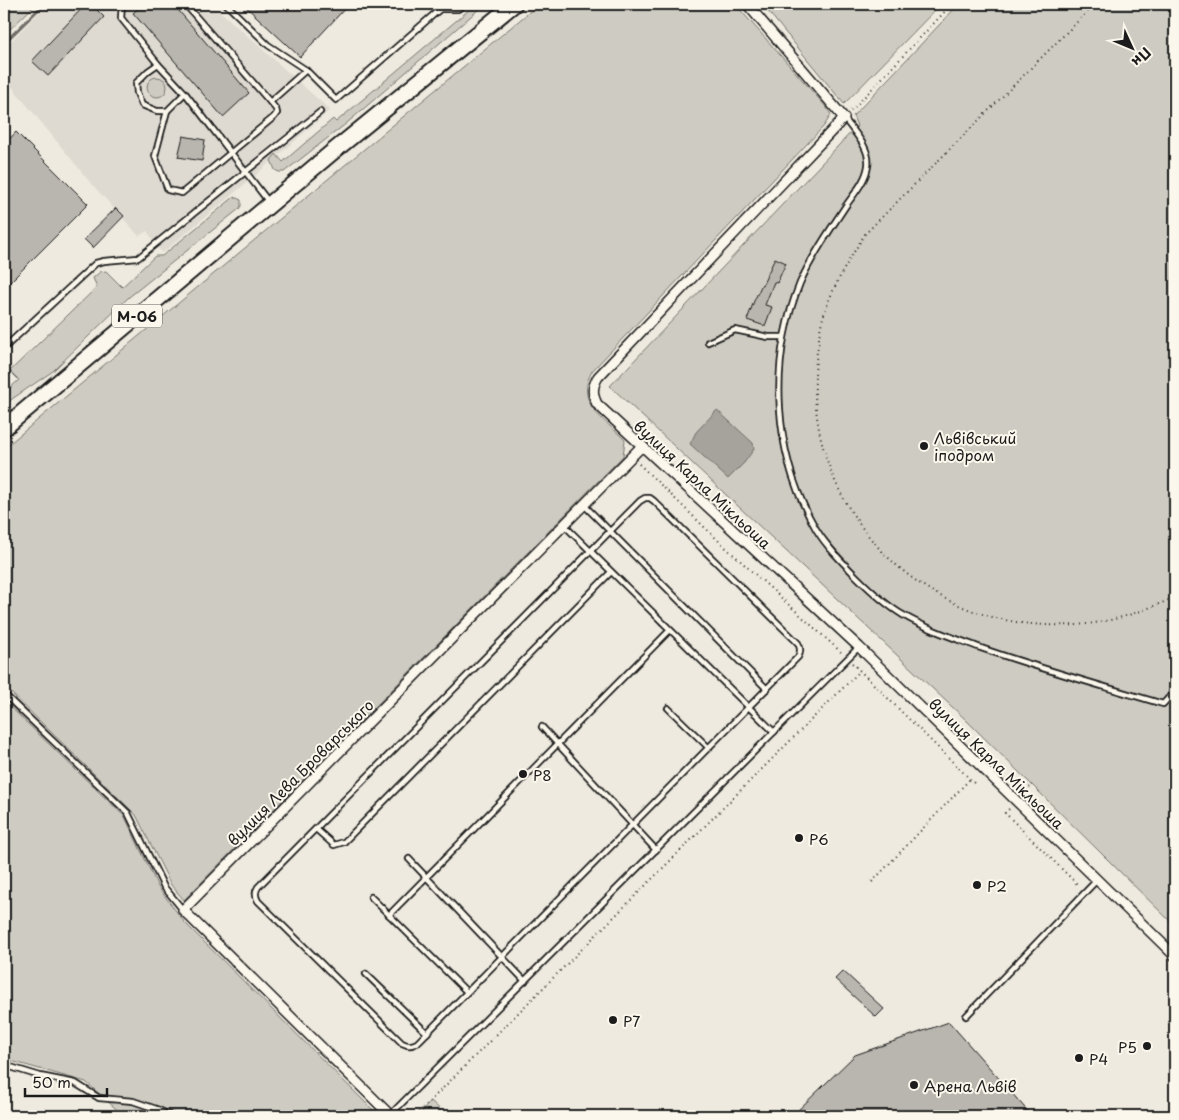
<svg xmlns="http://www.w3.org/2000/svg" width="1179" height="1120" viewBox="0 0 1179 1120" font-family="'Playpen Sans',sans-serif">
<style>
.built{fill:#dedad1}
.green{fill:#ceccc2;stroke:#75746f}
.water{fill:#a6a39d;stroke:#6f6d69}
.lines{fill:none;stroke-linecap:round;stroke-linejoin:round}
.stream{stroke:#6f6d69;stroke-width:3}
.building{fill:#b9b6af;stroke:#1c1c1c}
.service-casing{stroke:#1c1c1c;stroke-width:8}
.minor-casing{stroke:#1c1c1c;stroke-width:12}
.trunk-casing{stroke:#1c1c1c;stroke-width:19}
.path{stroke:#1c1c1c;stroke-width:2;stroke-dasharray:1 4;stroke-linecap:butt}
.service{stroke:#fbf7ec;stroke-width:4.5}
.minor{stroke:#fbf7ec;stroke-width:9}
.trunk{stroke:#fbf7ec;stroke-width:15}
.poi-dot{fill:#1c1c1c;stroke:#fbf7ec;stroke-width:2}
.labels{text-anchor:middle;dominant-baseline:central;stroke-width:4;stroke-linejoin:round;paint-order:stroke}
.shield{fill:#fbf7ec;stroke:#5f5e5a;stroke-width:1}
.shield-label{font-size:14px;font-weight:bold;fill:#1c1c1c}
.poi-label{font-size:15px;fill:#1c1c1c;stroke:#fbf7ec;text-anchor:start}
.street-label{font-size:15px;fill:#1c1c1c;stroke:#fbf7ec}
</style>
<rect width="100%" height="100%" fill="#eeeadf"/>
<filter id="ink" filterUnits="userSpaceOnUse"><feTurbulence type="fractalNoise" baseFrequency=".02" numOctaves="2"/><feDisplacementMap in="SourceGraphic" scale="10" xChannelSelector="R" yChannelSelector="G"/><feConvolveMatrix kernelMatrix="1 2 1 2 8 2 1 2 1" color-interpolation-filters="sRGB"/></filter>
<g filter="url(#ink)">
<path class="built" d="M47,4h165l118,106 -79,69 -89,74 -15,-22 -8,5 -49,-54 -86,-105v-29z"/>
<g class="green">
<path d="M4,4h32l-32,31z"/>
<path d="M476,4h9l-138,119 -63,49h-5l-4,-2 -4,-10 5,-6 7,8 50,-43 3,3z"/>
<path d="M539,4h196l92,104 4,7 -7,11 -232,245c-18,32 12,48 33,69l-2,16 -439,444 -13,-15 -35,-70 -132,-129v-238z"/>
<path d="M762,4h179l-97,100z"/>
<path d="M959,4h216v922l-211,-208 -354,-332 247,-260 -4,-10z"/>
<circle cx="157" cy="87" r="10"/>
<path d="M234,197l7,3v6l-2,3 -110,88 -76,74 -41,28 -8,8v-14l15,-13 -9,-9 87,-84 -4,-9 7,-6 6,-1 16,16 33,-31h7z"/>
<path d="M4,701l121,116 33,70 27,36 194,193h-255l-38,-34 -82,-23z"/>
<path d="M431,1101l16,15h-29z"/>
</g>
<path class="water" d="M717,410l36,33 1,6 -10,14 -16,16 -38,-35 6,-12z"/>
<g class="lines">
<path class="stream" d="M4,43l40,-39"/>
</g>
<g class="building">
<path d="M86,4h5l13,13 -56,59 -16,-15z"/>
<path d="M143,4h30l76,89 -26,24 -90,-104z"/>
<path d="M243,4h106l-49,53z"/>
<path d="M16,132l72,72 -84,84v-143z"/>
<path d="M183,136l22,4 -3,21 -24,-4z"/>
<path d="M116,208l8,8 -31,32 -9,-9z"/>
<path d="M775,258l11,5 -9,20 -3,-1 -9,23 7,2 -7,19 -18,-6 7,-19 8,-17h1z"/>
<path d="M843,971l41,38 -8,8 -41,-38z"/>
<path d="M949,1022l83,94h-240l63,-61z"/>
</g>
<g class="lines">
<defs>
<g id="service">
<path d="M122,4l-1,14 37,46 27,29 83,108"/>
<path d="M226,4l42,41 38,25 30,30 104,-91"/>
<path d="M435,4l5,5h18l7,-5"/>
<path d="M158,64l-10,7 -12,12 1,10 5,12 15,6h10l18,-18"/>
<path d="M270,102l36,-32"/>
<path d="M167,111l-12,45 13,34 14,3 92,-76 3,-4 -1,-4 -6,-7 -85,-98"/>
<path d="M844,118c9,13 27,30 24,48 -2,15 -15,29 -23,41 -15,23 -34,50 -45,76 -32,79 -27,172 16,246 10,17 27,34 41,48 14,14 29,28 46,38 24,14 51,23 78,33 60,21 121,38 182,56l12,-13"/>
<path d="M708,342l27,-12 33,7h15"/>
<path d="M4,348l92,-85 8,-2 34,-3 182,-146"/>
<path d="M645,498h5l4,3 144,142c3,5 3,9 0,14l-381,386c-6,3 -9,3 -15,0l-144,-142c-3,-6 -3,-9 0,-14l382,-386z"/>
<path d="M584,505l183,184"/>
<path d="M564,525l210,207"/>
<path d="M4,694l124,119 36,74 19,23"/>
<path d="M1168,699l7,6"/>
<path d="M668,708l41,40"/>
<path d="M542,727l114,123"/>
<path d="M316,829l18,16 10,-3 267,-270"/>
<path d="M409,859l116,122"/>
<path d="M371,897l96,95"/>
<path d="M389,915l281,-285"/>
<path d="M366,974l61,59"/>
<path d="M966,1016l131,-136"/>
<path d="M4,1065l36,11 35,7 24,15 34,3 26,9 12,6"/>
<path d="M390,1115l469,-468"/>
</g>
<g id="minor">
<path d="M747,4l97,114 -246,259c-6,10 -6,17 -1,27l262,243 316,309"/>
<path d="M391,1116l-208,-206 459,-464"/>
</g>
<path id="trunk" d="M4,428l326,-274 184,-150"/>
</defs>
<use href="#service" class="service-casing"/>
<use href="#minor" class="minor-casing"/>
<use href="#trunk" class="trunk-casing"/>
<g class="path">
<path d="M1095,4l-230,230c-18,29 -36,58 -44,91 -2,9 -2,18 -4,27 -19,141 88,269 231,273 38,2 68,-4 103,-18 8,-3 17,-6 24,-11"/>
<path d="M851,111l101,-107"/>
<path d="M639,464l85,82 118,107"/>
<path d="M852,663l123,121"/>
<path d="M1023,795l7,-8"/>
<path d="M1009,809l-4,4 74,73"/>
<path d="M872,882l98,-103"/>
<path d="M417,1116l-1,-1 444,-444"/>
</g>
<use href="#service" class="service"/>
<use href="#minor" class="minor"/>
<use href="#trunk" class="trunk"/>
</g>
</g>
<g class="poi-dot">
<circle cx="924" cy="446" r="5"/>
<circle cx="523" cy="774" r="5"/>
<circle cx="799" cy="838" r="5"/>
<circle cx="977" cy="885" r="5"/>
<circle cx="613" cy="1020" r="5"/>
<circle cx="1147" cy="1046" r="5"/>
<circle cx="1079" cy="1058" r="5"/>
<circle cx="914" cy="1085" r="5"/>
</g>
<g class="labels">
<rect class="shield" x="112" y="304.5" width="50" height="23" rx="4"/>
<g class="shield-label">
<text x="137" y="316">М-06</text>
</g>
<g class="poi-label">
<text x="934" y="437">Львівський<tspan x="934" dy="17">іподром</tspan></text>
<text x="533" y="774">P8</text>
<text x="809" y="838">P6</text>
<text x="987" y="885">P2</text>
<text x="623" y="1020">P7</text>
<text x="1137" y="1046" text-anchor="end">P5</text>
<text x="1089" y="1058">P4</text>
<text x="924" y="1085">Арена Львів</text>
</g>
<g class="street-label">
<text transform="translate(703 484) rotate(43)">вулиця Карла Мікльоша</text>
<text transform="translate(997 763) rotate(44)">вулиця Карла Мікльоша</text>
<text transform="translate(300 772) rotate(-45)">вулиця Лева Броварського</text>
</g>
</g>
<rect width="1179" height="1120" fill="none" stroke="#fbf7ec" stroke-width="20"/>
<rect x="10" y="10" width="1159" height="1100" fill="none" stroke="#1c1c1c" stroke-width="2" filter="url(#ink)"/>
<g transform="translate(1132 48) rotate(134)" stroke="#fbf7ec" stroke-width="4" paint-order="stroke">
<path d="M0-4L9 19L0 12L-9 19Z" fill="#1c1c1c"/>
<text y="-8" font-size="14" font-weight="bold" text-anchor="middle" fill="#1c1c1c">Пн</text>
</g>
<path d="M25 1088v8h82v-8" fill="none" stroke="#1c1c1c" stroke-width="2.5"/>
<text x="32" y="1088" font-size="15" fill="#1c1c1c" stroke="#fbf7ec" stroke-width="4" paint-order="stroke">50 m</text>
</svg>
